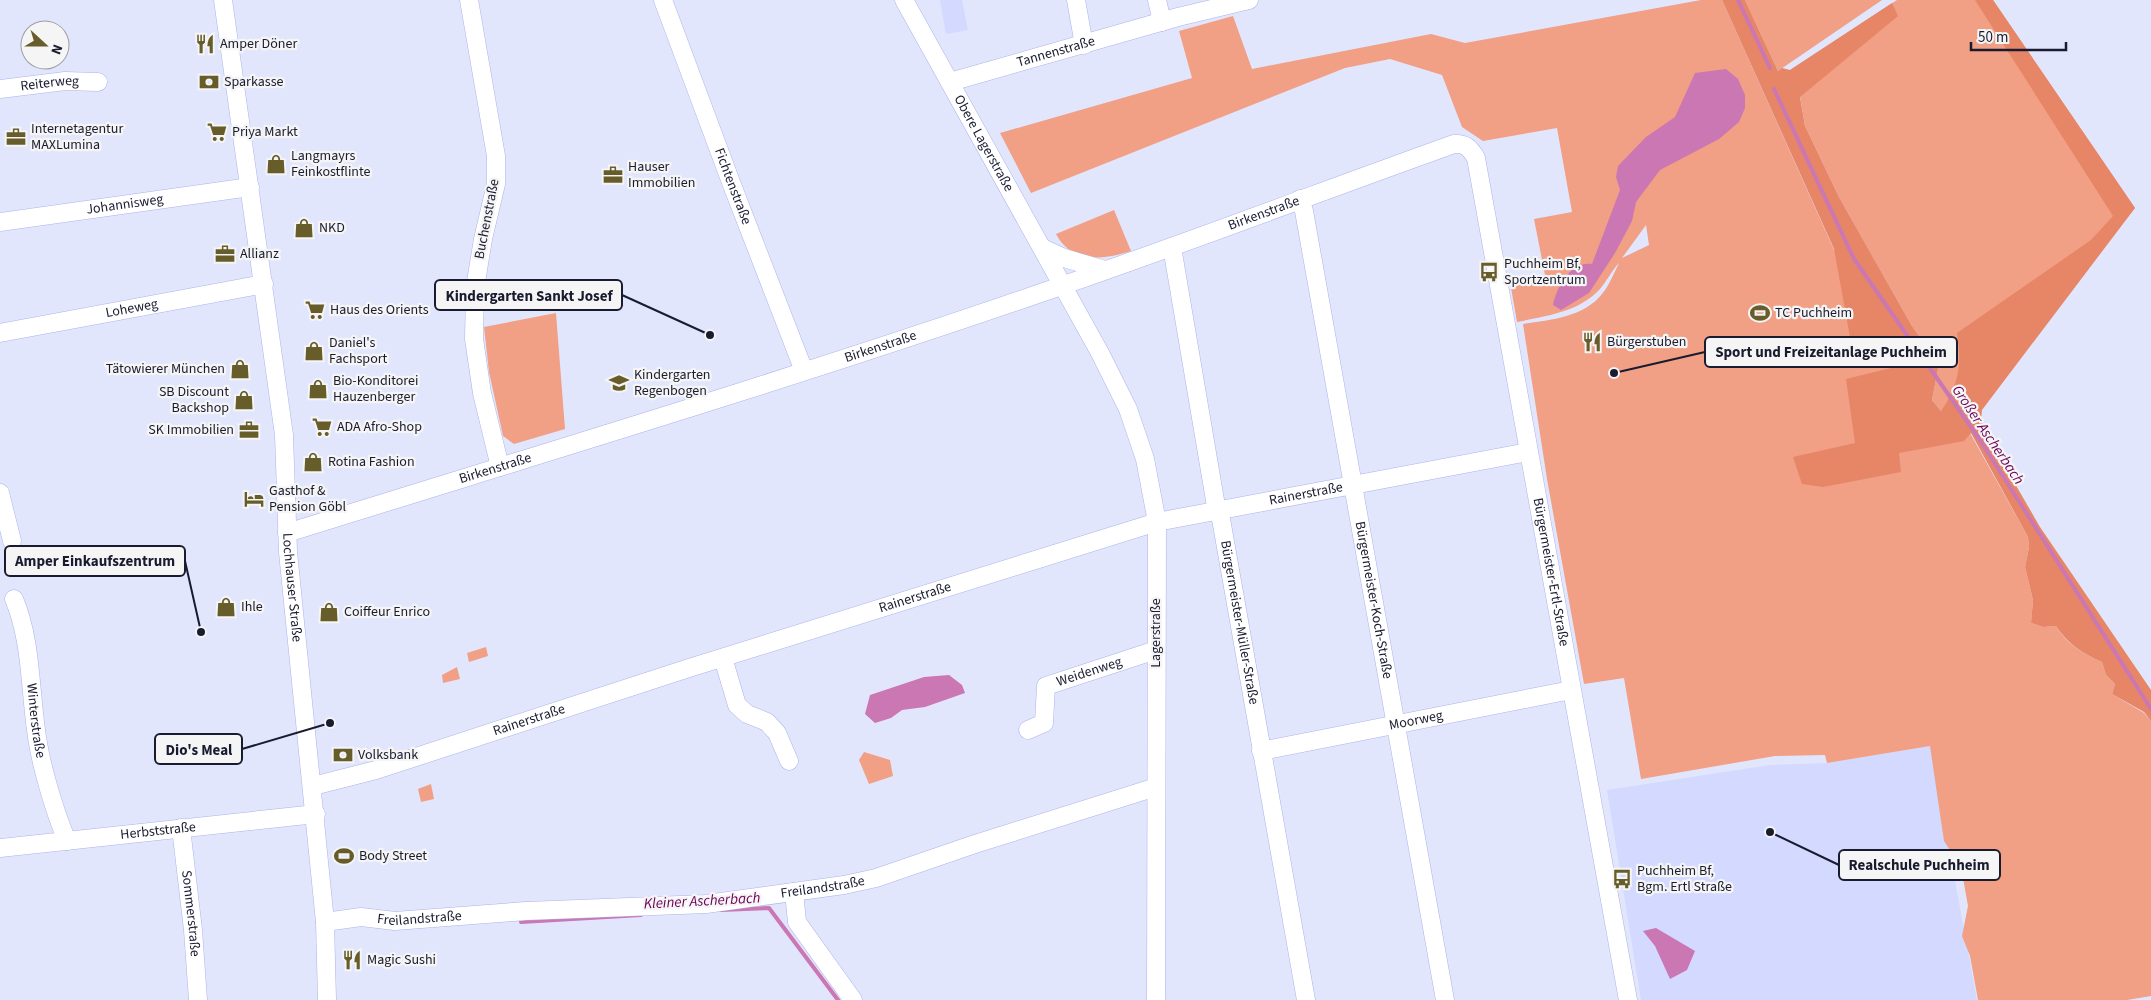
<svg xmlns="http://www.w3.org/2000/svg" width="2151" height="1000" viewBox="0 0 2151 1000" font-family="'Source Sans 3',sans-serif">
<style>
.built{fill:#d3d9ff}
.green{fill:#f19f85;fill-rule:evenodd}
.forest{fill:#e78667}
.water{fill:#ca77b3}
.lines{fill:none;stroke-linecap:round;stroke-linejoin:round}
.stream{stroke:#ca77b3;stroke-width:4}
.minor-casing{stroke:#abb3ea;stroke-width:19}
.minor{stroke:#fff;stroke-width:18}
.labels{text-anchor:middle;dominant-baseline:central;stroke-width:4.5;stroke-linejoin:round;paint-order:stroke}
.poi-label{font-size:14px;fill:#191b2f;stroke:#f5f5f5;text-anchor:start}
.street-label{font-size:14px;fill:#191b2f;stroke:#f5f5f5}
.water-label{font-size:15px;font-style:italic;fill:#6c0159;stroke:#f5f5f5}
.leader{fill:none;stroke:#191b2f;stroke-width:2}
.callout-dot{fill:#191b2f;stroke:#f5f5f5;stroke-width:2}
.callout{fill:#f5f5f5;stroke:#191b2f;stroke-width:2}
.callout-label{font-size:15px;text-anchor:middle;font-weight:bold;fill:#191b2f}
</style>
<rect width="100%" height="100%" fill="#e2e6fd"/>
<g class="built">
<path d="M940,0h22l6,30 -22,4z"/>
<path d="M1930,746l47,254h-336l-34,-210 163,-25 57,-2z"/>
</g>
<g class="green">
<path d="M1701,0h21l130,290 55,78 -30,82 64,-39 -9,-11 7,-36 -27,-38 -73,-129 -34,-71 -5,-30 -10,-26 107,-70h96l142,208 -158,202 -7,23 58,104 1,10 -4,20 8,33 -2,23 12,4 13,-1c12,19 26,27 46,36l4,13 9,9 -3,10 32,19 7,8v275l-24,4h-149l-8,-44 -8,-20 6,-30 -7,-39 -17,-26 -14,-95 -103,17 -2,-8 -50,1 -134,23 -17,-101 -40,6 -37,-205 -24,-155c27,-4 61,-7 79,-30 7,-8 12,-21 17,-31 -7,7 -12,18 -19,26 -21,23 -54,27 -83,33l-7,-40 35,-7 -11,-56 38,-7 -15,-84 -74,13 -21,-14 -20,-52 -52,-16 -45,9 -314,125 -31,-60 192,-55 -13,-47 54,-15 19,53 179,-35 34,9zM1646,225l3,20 -27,13z"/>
<path d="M1745,0h137l-104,71z"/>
<path d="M1114,210l17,41c-28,9 -59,13 -75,-17z"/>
<path d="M556,313l9,116 -51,15 -11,-8 -14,-64 -5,-45z"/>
<path d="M486,647l2,9 -19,6 -2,-9z"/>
<path d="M457,667l3,12 -17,4 -1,-8z"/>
<path d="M864,752l26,8 3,16 -24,8 -10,-24z"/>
<path d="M431,784l3,15 -13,3 -3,-13z"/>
</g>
<path class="forest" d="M1722,0h23l33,71 4,-3 8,2 102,-67 6,13 -98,81 5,29 34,71 73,129 27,38 -7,36 9,11c18,-26 21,-47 16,-78l134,-93 22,-24 -138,-216h18l142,208 -153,202 -1,11 11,23 48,83 111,163v31l-7,-9 -32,-18 3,-10 -9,-9 -4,-13c-20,-9 -33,-17 -46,-36l-13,1 -12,-4 2,-23 -8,-33 4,-20 -1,-10 -57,-104 -7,8 -65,12 2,19 -78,15 -21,-3 -9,-27 62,-14 -9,-64 45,-11 -6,-25 -33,5 -18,-99z"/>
<g class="water">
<path d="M1726,69l12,10 7,16v13l-6,14 -20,17 -59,31 -24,32 -4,19 -17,32 -26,40 -28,17 -8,-5c4,-19 18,-44 39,-41l28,-74 -4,-13 2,-11 28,-29 29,-20 20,-44z"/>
<path d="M949,675l13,10 3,8 -40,14 -23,3 -11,8 -16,5 -10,-9 5,-19 54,-18z"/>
<path d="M1656,928l39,23 -8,19 -17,9 -15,-33 -12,-15z"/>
</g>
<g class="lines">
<g class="stream">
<path d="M1738,0l32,68"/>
<path d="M1774,89l80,170 126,181 171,269"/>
<path d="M721,910l48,-2 69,92"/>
<path d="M521,922l120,-7"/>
</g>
<defs>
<g id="minor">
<path id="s1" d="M223,0l61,435 4,117 37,370 2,78"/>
<path d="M469,0l27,156v28l-13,55 -8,49 -1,51 8,54 18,74"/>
<path id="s2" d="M663,0l69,185 72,186"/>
<path id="s3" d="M904,0l196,353 28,56 17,50 12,63 -1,478"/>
<path d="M1076,0l8,45"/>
<path d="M1157,0l5,22"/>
<path id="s4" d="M950,82l228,-65 71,-17"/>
<path id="s5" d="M0,89l65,-8 33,1"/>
<path id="s6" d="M1300,199l4,12 141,789"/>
<path id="s7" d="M0,222l250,-35"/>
<path id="s8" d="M1172,247l45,265 4,7 85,481"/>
<path d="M1042,248l22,10 41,12"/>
<path id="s9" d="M0,333l264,-49"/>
<path d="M0,493l12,48"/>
<path id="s10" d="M287,533c250,-78 501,-153 748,-238 141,-48 279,-101 419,-151 11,-1 16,4 22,14l152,842"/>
<path id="s11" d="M14,599c17,40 16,88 22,131 4,33 18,80 31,111"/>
<path d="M723,658l14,47 10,9 20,8 10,11 12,28"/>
<path id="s12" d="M1028,730l16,-7 2,-37 110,-36"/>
<path id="s13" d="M1261,751l310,-61"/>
<path id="s14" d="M313,786l63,-16 313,-102 468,-146 371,-70"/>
<path id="s15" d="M181,828l12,102 5,70"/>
<path id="s16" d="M0,848l316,-34"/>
<path d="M794,892l3,30 56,78"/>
<path id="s17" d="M325,922l36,-5 34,4 131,-10 180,-7 138,-19 32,-7 99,-34 181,-57"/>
</g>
</defs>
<use href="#minor" class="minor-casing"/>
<use href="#minor" class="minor"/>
</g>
<defs>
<symbol id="restaurant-bare" viewBox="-9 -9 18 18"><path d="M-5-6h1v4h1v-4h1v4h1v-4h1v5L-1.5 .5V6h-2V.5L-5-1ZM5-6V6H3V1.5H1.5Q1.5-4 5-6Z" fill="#675d2a" stroke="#f5f5f5" stroke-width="2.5" paint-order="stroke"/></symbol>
<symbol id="bank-bare" viewBox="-9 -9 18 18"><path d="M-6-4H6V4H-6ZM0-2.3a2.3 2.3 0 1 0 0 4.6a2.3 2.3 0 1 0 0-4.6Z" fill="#675d2a" stroke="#f5f5f5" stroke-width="2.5" paint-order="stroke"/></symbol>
<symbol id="supermarket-bare" viewBox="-9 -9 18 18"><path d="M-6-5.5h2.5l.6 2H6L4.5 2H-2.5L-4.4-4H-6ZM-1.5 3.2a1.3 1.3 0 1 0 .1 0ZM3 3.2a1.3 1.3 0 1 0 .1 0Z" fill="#675d2a" stroke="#f5f5f5" stroke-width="2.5" paint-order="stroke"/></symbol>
<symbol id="office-bare" viewBox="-9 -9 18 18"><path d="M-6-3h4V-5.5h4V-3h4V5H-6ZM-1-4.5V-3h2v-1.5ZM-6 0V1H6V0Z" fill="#675d2a" stroke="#f5f5f5" stroke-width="2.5" paint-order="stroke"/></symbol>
<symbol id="shop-bare" viewBox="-9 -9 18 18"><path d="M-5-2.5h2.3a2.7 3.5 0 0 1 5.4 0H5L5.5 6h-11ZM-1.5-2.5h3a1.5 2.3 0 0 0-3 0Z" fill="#675d2a" stroke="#f5f5f5" stroke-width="2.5" paint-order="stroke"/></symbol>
<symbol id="bus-bare" viewBox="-9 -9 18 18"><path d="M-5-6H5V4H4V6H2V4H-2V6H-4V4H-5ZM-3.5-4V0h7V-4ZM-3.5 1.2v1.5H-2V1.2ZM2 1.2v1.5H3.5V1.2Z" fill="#675d2a" stroke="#f5f5f5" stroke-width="2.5" paint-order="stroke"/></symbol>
<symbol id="stadium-bare" viewBox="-9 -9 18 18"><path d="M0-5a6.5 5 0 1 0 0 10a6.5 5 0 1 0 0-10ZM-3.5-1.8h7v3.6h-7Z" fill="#675d2a" stroke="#f5f5f5" stroke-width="2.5" paint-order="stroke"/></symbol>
<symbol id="school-bare" viewBox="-9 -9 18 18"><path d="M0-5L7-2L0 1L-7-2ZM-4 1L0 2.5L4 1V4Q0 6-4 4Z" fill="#675d2a" stroke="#f5f5f5" stroke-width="2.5" paint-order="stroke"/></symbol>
<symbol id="hotel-bare" viewBox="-9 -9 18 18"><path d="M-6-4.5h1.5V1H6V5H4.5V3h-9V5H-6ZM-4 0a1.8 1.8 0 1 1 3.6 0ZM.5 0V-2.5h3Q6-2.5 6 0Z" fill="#675d2a" stroke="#f5f5f5" stroke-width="2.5" paint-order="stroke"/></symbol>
</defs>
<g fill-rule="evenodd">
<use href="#restaurant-bare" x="191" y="30" width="28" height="28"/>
<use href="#bank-bare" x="195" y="68" width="28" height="28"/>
<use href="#supermarket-bare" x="203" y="118" width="28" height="28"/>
<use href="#office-bare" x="2" y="123" width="28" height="28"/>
<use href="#shop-bare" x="262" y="150" width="28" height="28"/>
<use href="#office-bare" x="599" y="161" width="28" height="28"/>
<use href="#shop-bare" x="290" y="214" width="28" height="28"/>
<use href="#office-bare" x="211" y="240" width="28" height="28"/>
<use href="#bus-bare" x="1475" y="258" width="28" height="28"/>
<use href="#supermarket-bare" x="301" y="296" width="28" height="28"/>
<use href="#stadium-bare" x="1746" y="299" width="28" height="28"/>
<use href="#restaurant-bare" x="1578" y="328" width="28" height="28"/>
<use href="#shop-bare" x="300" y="337" width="28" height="28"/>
<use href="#shop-bare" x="226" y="355" width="28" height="28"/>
<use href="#school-bare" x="605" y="369" width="28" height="28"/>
<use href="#shop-bare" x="304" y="375" width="28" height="28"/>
<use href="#shop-bare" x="230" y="386" width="28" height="28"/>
<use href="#supermarket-bare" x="308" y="413" width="28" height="28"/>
<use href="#office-bare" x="235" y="416" width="28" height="28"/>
<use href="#shop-bare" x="299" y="448" width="28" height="28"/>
<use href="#hotel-bare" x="240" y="485" width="28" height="28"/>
<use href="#shop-bare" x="212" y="593" width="28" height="28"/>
<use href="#shop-bare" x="315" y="598" width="28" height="28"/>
<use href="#bank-bare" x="329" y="741" width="28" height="28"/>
<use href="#stadium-bare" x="330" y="842" width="28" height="28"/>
<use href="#bus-bare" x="1608" y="865" width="28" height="28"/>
<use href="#restaurant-bare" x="338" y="946" width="28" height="28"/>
</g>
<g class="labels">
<g class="poi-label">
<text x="220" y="44">Amper Döner</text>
<text x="224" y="82">Sparkasse</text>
<text x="31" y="129">Internetagentur<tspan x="31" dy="16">MAXLumina</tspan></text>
<text x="232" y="132">Priya Markt</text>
<text x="291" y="156">Langmayrs<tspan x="291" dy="16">Feinkostflinte</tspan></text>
<text x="628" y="167">Hauser<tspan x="628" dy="16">Immobilien</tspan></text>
<text x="319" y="228">NKD</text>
<text x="240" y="254">Allianz</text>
<text x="1504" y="264">Puchheim Bf,<tspan x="1504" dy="16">Sportzentrum</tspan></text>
<text x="330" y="310">Haus des Orients</text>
<text x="1775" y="313">TC Puchheim</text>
<text x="1607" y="342">Bürgerstuben</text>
<text x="329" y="343">Daniel's<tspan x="329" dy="16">Fachsport</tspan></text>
<text x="225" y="369" text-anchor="end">Tätowierer München</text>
<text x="634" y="375">Kindergarten<tspan x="634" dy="16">Regenbogen</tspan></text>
<text x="333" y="381">Bio-Konditorei<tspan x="333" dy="16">Hauzenberger</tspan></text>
<text x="229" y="392" text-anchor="end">SB Discount<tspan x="229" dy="16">Backshop</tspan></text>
<text x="337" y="427">ADA Afro-Shop</text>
<text x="234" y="430" text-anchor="end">SK Immobilien</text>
<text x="328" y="462">Rotina Fashion</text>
<text x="269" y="491">Gasthof &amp;<tspan x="269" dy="16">Pension Göbl</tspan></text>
<text x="241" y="607">Ihle</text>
<text x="344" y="612">Coiffeur Enrico</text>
<text x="358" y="755">Volksbank</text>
<text x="359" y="856">Body Street</text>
<text x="1637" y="871">Puchheim Bf,<tspan x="1637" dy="16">Bgm. Ertl Straße</tspan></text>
<text x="367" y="960">Magic Sushi</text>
</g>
<g class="street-label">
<text stroke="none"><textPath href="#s4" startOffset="110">Tannenstraße</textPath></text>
<text stroke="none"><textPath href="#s5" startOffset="50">Reiterweg</textPath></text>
<text stroke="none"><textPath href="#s3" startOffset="164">Obere Lagerstraße</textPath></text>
<text stroke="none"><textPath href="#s2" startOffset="199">Fichtenstraße</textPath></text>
<text stroke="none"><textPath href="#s7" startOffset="126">Johannisweg</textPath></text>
<text stroke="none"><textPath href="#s10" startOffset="1028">Birkenstraße</textPath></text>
<text transform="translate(487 219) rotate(-79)">Buchenstraße</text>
<text stroke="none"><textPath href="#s9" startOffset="134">Loheweg</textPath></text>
<text stroke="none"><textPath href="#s10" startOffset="622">Birkenstraße</textPath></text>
<text stroke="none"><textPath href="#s10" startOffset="218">Birkenstraße</textPath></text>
<text stroke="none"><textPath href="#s14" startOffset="1036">Rainerstraße</textPath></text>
<text stroke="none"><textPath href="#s10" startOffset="1679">Bürgermeister-Ertl-Straße</textPath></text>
<text stroke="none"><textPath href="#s1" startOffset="592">Lochhauser Straße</textPath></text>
<text stroke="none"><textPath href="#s14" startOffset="631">Rainerstraße</textPath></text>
<text stroke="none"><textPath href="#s6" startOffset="408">Bürgermeister-Koch-Straße</textPath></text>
<text stroke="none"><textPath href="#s8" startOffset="382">Bürgermeister-Müller-Straße</textPath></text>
<text transform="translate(1156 633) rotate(-90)">Lagerstraße</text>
<text stroke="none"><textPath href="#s12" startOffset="100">Weidenweg</textPath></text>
<text stroke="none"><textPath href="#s11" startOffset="124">Winterstraße</textPath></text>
<text stroke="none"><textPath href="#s14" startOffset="226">Rainerstraße</textPath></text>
<text stroke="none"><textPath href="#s13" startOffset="158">Moorweg</textPath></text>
<text stroke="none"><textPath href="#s16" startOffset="159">Herbststraße</textPath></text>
<text stroke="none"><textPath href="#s17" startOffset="500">Freilandstraße</textPath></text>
<text stroke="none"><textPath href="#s15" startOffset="86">Sommerstraße</textPath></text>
<text stroke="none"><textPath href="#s17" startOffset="95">Freilandstraße</textPath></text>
</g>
<g class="water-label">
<text transform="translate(1988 435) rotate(56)">Großer Ascherbach</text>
<text transform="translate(702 901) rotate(-3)">Kleiner Ascherbach</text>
</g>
</g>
<path class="leader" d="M710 335L622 295M1614 373L1705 352M201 632L185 561M330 723L242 749M1770 832L1839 865"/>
<g class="callout-dot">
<circle cx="710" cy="335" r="5"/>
<circle cx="1614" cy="373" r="5"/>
<circle cx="201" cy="632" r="5"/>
<circle cx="330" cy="723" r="5"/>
<circle cx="1770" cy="832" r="5"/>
</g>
<g class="callout">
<rect x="435" y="280" width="187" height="30" rx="5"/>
<rect x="1705" y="337" width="252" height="30" rx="5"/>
<rect x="5" y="546" width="180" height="30" rx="5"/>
<rect x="155" y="734" width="87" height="30" rx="5"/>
<rect x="1839" y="850" width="161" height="30" rx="5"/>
</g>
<g class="callout-label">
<text x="529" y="301">Kindergarten Sankt Josef</text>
<text x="1831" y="357">Sport und Freizeitanlage Puchheim</text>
<text x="95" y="566">Amper Einkaufszentrum</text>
<text x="199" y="755">Dio's Meal</text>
<text x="1919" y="870">Realschule Puchheim</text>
</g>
<g transform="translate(45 45) rotate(111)"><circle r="24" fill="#f5f5f5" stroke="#9d9ea6"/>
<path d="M0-4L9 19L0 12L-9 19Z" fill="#675d2a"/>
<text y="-8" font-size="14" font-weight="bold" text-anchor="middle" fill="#191b2f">N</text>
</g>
<path d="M1971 42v8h95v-8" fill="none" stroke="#191b2f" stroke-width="2.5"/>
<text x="1978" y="42" font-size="15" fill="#191b2f" stroke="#f5f5f5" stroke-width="4" paint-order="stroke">50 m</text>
</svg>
